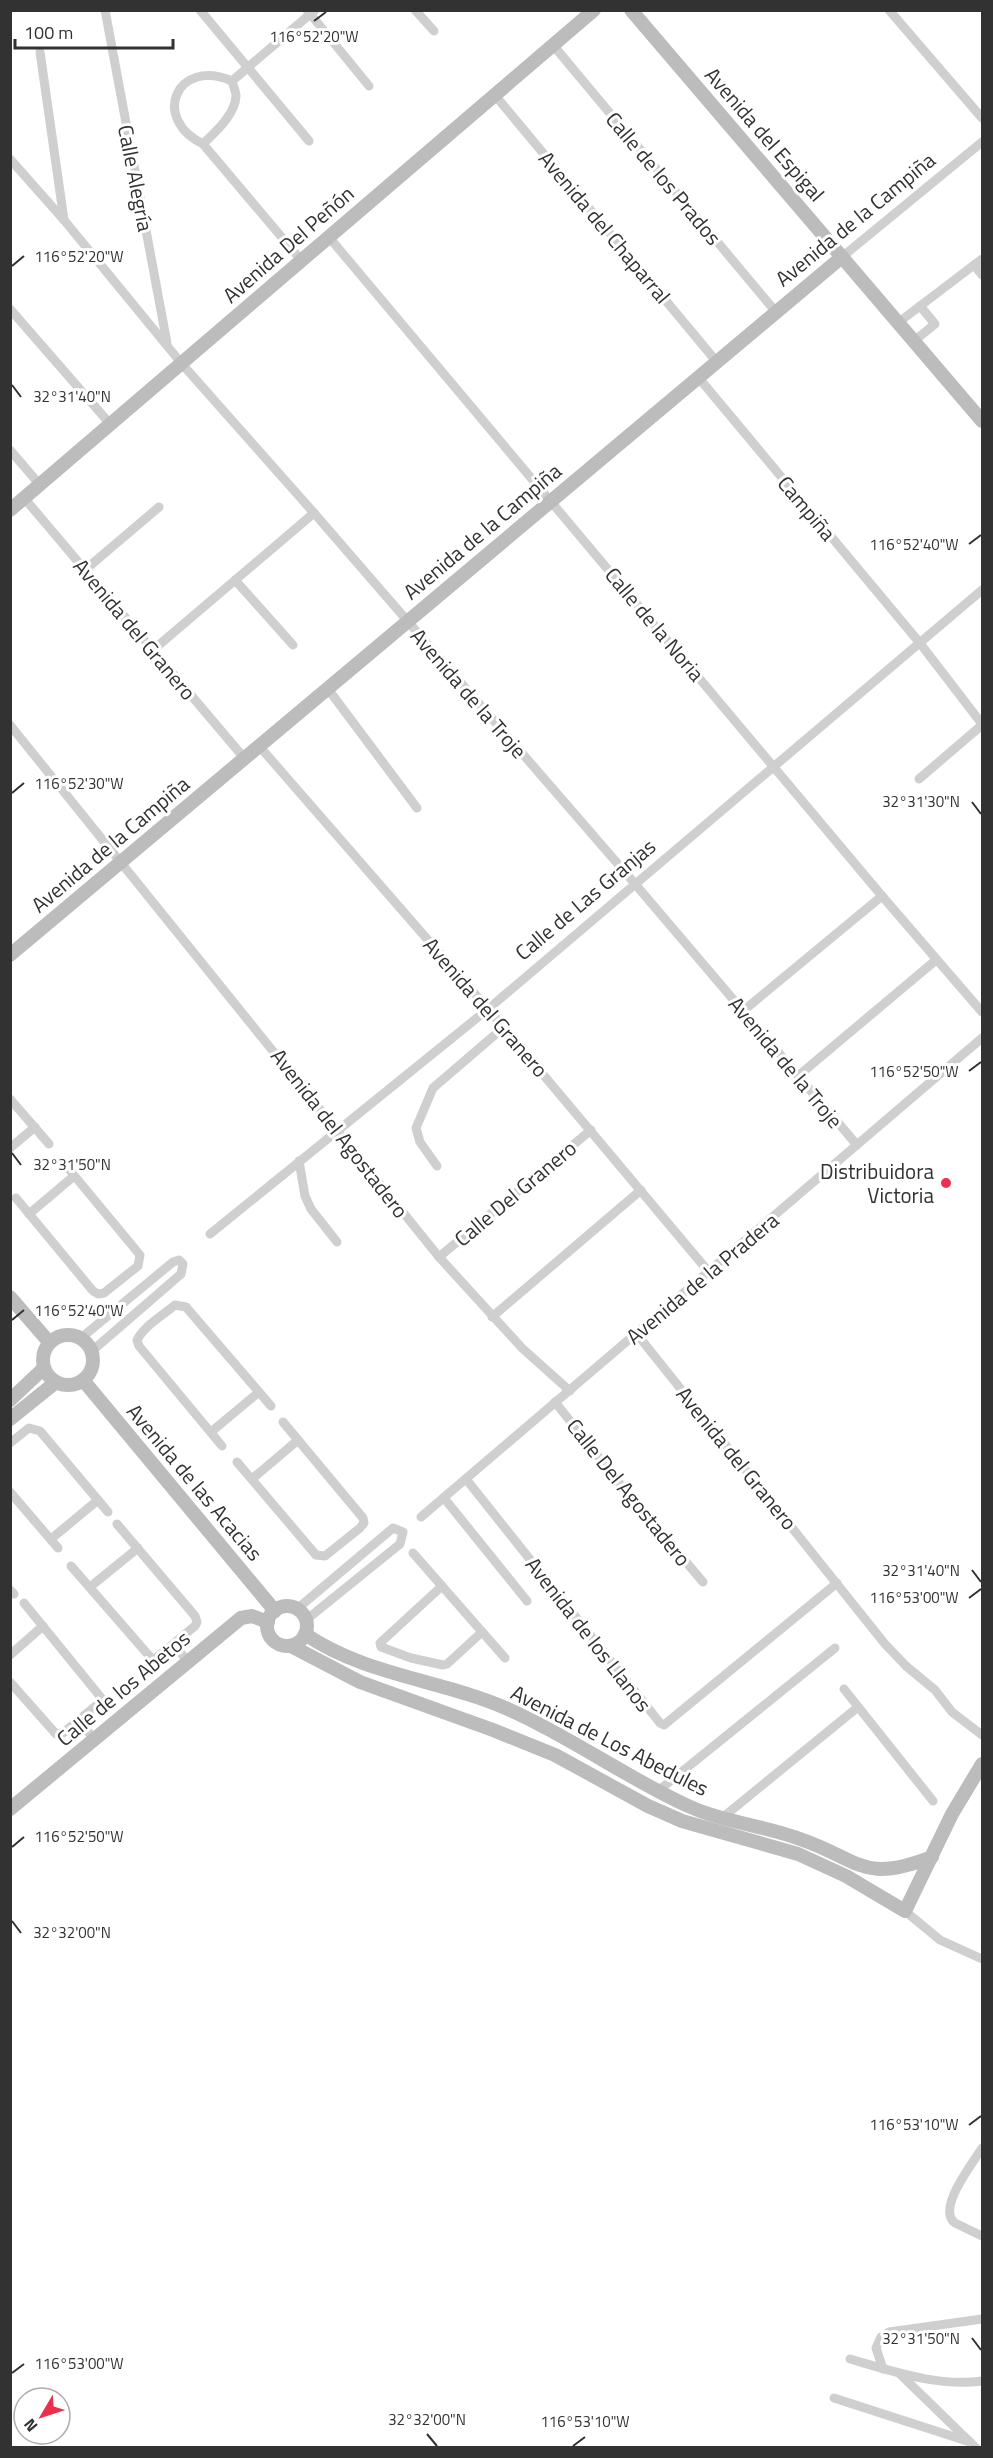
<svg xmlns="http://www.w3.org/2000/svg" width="993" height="2458" viewBox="0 0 993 2458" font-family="'Titillium Web',sans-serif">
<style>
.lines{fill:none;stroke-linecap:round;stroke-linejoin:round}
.street{stroke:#cfcfcf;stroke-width:9}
.secondary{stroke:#bcbcbc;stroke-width:14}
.ticks{fill:none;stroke:#323232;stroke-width:2}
.poi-dot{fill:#ed2f4d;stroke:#fff;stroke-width:2}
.labels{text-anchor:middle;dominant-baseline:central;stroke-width:6;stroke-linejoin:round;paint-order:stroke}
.street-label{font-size:21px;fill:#323232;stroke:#fff}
.poi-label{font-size:21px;fill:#323232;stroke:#fff;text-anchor:end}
.ticks-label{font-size:15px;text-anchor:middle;fill:#323232;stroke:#fff;stroke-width:6;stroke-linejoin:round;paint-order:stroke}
</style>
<rect width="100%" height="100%" fill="#fff"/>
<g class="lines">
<g class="street">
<path d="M105,10l62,333"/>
<path d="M200,10l109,131"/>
<path d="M307,10l62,76"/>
<path d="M415,10l19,21"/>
<path d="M889,10l93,108"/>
<path d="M553,45l222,266"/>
<path d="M40,52l24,168"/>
<path d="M232,81c-56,-24 -81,38 -29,63l98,116"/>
<path d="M232,81l83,-71"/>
<path d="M494,94l222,267"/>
<path d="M203,144c12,-12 32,-29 33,-48 0,-4 -3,-11 -4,-15"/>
<path d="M10,159l54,61 118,144 132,149 310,358 233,274"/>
<path d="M328,236l554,660 100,116"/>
<path d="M842,257l140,-115"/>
<path d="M982,259l-8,6 8,10"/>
<path d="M10,309l101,116"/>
<path d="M899,322l75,-57"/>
<path d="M914,341l21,-17 -15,-18"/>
<path d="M698,377l221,265 63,82"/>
<path d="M10,450l30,35"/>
<path d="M25,499l220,260"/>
<path d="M86,569l73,-62"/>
<path d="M235,580l58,65"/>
<path d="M153,650l161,-137"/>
<path d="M328,689l89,119"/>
<path d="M10,725l429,532 83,91 48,43"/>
<path d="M260,747l228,262 220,262"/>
<path d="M919,779l63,-54"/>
<path d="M743,1011l139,-115"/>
<path d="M798,1076l138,-116"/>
<path d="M10,1099l39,45"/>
<path d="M10,1148l25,-21"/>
<path d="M299,1161l6,35 6,13 26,33"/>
<path d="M437,1166l-17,-24 -4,-14 17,-40 71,-61"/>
<path d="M16,1198l77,93 5,3 6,-1 34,-27 2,-11 -77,-93"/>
<path d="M29,1214l45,-38"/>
<path d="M210,1234l278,-225 494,-419"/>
<path d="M439,1257l152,-127"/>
<path d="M492,1317l149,-127"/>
<path d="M636,1333l249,311 21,22 29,24 17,22 30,23"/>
<path d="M81,1338l92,-76 6,-2 4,4 -2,10 -89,77"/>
<path d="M555,1402l69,87 79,93"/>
<path d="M211,1432l48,-40"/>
<path d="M10,1443l19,-15 11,3 68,81"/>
<path d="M222,1446l-83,-100 -2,-6c7,-14 26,-25 38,-35l11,2 85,99"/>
<path d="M237,1462l79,93 9,1 35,-28 4,-5 -1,-5 -80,-96"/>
<path d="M252,1479l46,-39"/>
<path d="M466,1479l194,244 4,2 173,-142"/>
<path d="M10,1492l48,56"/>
<path d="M444,1498l83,103"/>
<path d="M421,1517l561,-479"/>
<path d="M51,1539l47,-39"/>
<path d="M413,1553l92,105"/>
<path d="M71,1566l80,92h5l39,-32 2,-4 -2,-6 -78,-92"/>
<path d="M442,1586l-62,57 1,4 30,11 32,7 4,-1 35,-32"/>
<path d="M90,1587l48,-39"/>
<path d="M10,1590l4,4"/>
<path d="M297,1609l96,-81 10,4 -3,12 -94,76"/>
<path d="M174,1644l13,17"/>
<path d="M10,1655l33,-29"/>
<path d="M10,1682l46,52 7,-1 40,-33 -79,-97"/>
<path d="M844,1689l89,112"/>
<path d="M79,1721l15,18"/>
<path d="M658,1791l177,-143"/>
<path d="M722,1818l136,-111"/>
<path d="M905,1911l35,29 42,19"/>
<path d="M982,2148c-9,15 -46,61 -27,75l27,13"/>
<path d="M850,2359c42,12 88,28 132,22"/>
<path d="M883,2369l-7,-21 5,-11 8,-5 93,-13"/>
<path d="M900,2374l76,74"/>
<path d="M834,2398l136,44"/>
</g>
<g class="secondary">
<path d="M631,10l351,411"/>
<path d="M10,510l584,-500"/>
<path d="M10,955l832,-698"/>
<path d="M10,1297l39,45"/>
<circle cx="68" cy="1360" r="25"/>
<path d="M83,1380l192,231"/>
<path d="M10,1400l34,-32"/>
<path d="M10,1419l46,-37"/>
<circle cx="287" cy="1626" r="20"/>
<path d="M305,1634c61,42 139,46 205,76 61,27 115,67 176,95 36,17 76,20 114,34 61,21 62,45 132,18"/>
<path d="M291,1646l69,36 133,48 62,25 93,51 34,15 116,33 48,22 59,35 47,-97 30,-50"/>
<path d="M10,1809l231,-191 11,-2 16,6"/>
</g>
</g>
<path class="ticks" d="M314,21l12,-9M12,266l12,-10M12,385l9,12M969,544l12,-9M12,793l12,-10M972,802l9,12M969,1071l12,-9M12,1153l9,12M12,1320l12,-10M972,1570l9,12M969,1598l12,-9M12,1847l12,-10M12,1921l9,12M969,2125l12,-9M972,2338l9,12M12,2373l12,-9M427,2434l10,12M573,2446l12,-9"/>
<circle class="poi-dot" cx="946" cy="1183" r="6"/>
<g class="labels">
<g class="street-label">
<text transform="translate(765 134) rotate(49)">Avenida del Espigal</text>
<text transform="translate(136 178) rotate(79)">Calle Alegría</text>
<text transform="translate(664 178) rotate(50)">Calle de los Prados</text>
<text transform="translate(855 219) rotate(-39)">Avenida de la Campiña</text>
<text transform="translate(605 227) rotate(50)">Avenida del Chaparral</text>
<text transform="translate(288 244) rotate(-41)">Avenida Del Peñón</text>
<text transform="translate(807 508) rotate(50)">Campiña</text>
<text transform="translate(482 531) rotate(-40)">Avenida de la Campiña</text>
<text transform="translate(655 624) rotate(50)">Calle de la Noria</text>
<text transform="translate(135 629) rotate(50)">Avenida del Granero</text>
<text transform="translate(469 693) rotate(49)">Avenida de la Troje</text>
<text transform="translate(110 844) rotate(-40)">Avenida de la Campiña</text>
<text transform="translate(585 899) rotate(-40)">Calle de Las Granjas</text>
<text transform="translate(486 1007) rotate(49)">Avenida del Granero</text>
<text transform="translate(786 1062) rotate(50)">Avenida de la Troje</text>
<text transform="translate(340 1133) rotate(52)">Avenida del Agostadero</text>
<text transform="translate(515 1193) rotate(-40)">Calle Del Granero</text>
<text transform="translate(702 1278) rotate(-40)">Avenida de la Pradera</text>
<text transform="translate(737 1458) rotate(51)">Avenida del Granero</text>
<text transform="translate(195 1482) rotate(50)">Avenida de las Acacias</text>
<text transform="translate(629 1492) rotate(51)">Calle Del Agostadero</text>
<text transform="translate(589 1634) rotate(52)">Avenida de los Llanos</text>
<text transform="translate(123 1688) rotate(-40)">Calle de los Abetos</text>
<text transform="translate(610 1740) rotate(27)">Avenida de Los Abedules</text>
</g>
<g class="poi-label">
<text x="934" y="1171">Distribuidora<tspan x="934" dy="24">Victoria</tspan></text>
</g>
</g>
<g class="ticks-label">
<text x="314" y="42">116°52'20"W</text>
<text x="79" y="262">116°52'20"W</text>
<text x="72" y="402">32°31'40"N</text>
<text x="914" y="550">116°52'40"W</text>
<text x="79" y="789">116°52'30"W</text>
<text x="921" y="807">32°31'30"N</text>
<text x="914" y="1077">116°52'50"W</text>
<text x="72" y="1170">32°31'50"N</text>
<text x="79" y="1316">116°52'40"W</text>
<text x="921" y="1576">32°31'40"N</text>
<text x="914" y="1603">116°53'00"W</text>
<text x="79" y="1842">116°52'50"W</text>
<text x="72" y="1938">32°32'00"N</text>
<text x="914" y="2130">116°53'10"W</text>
<text x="921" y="2344">32°31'50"N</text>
<text x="79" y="2369">116°53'00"W</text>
<text x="427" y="2425">32°32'00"N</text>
<text x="585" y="2427">116°53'10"W</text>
</g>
<rect width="993" height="2458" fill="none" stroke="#323232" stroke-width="24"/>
<g transform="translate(42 2416) rotate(231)"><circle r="28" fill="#ffffff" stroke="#adadad" stroke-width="1.5"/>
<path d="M0-4.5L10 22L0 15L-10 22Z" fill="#ed2f4d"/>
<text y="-9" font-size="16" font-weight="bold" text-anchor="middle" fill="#323232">N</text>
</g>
<path d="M15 39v9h158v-9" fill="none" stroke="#323232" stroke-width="3"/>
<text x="24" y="39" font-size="18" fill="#323232" stroke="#ffffff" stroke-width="4.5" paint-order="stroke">100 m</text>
</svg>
